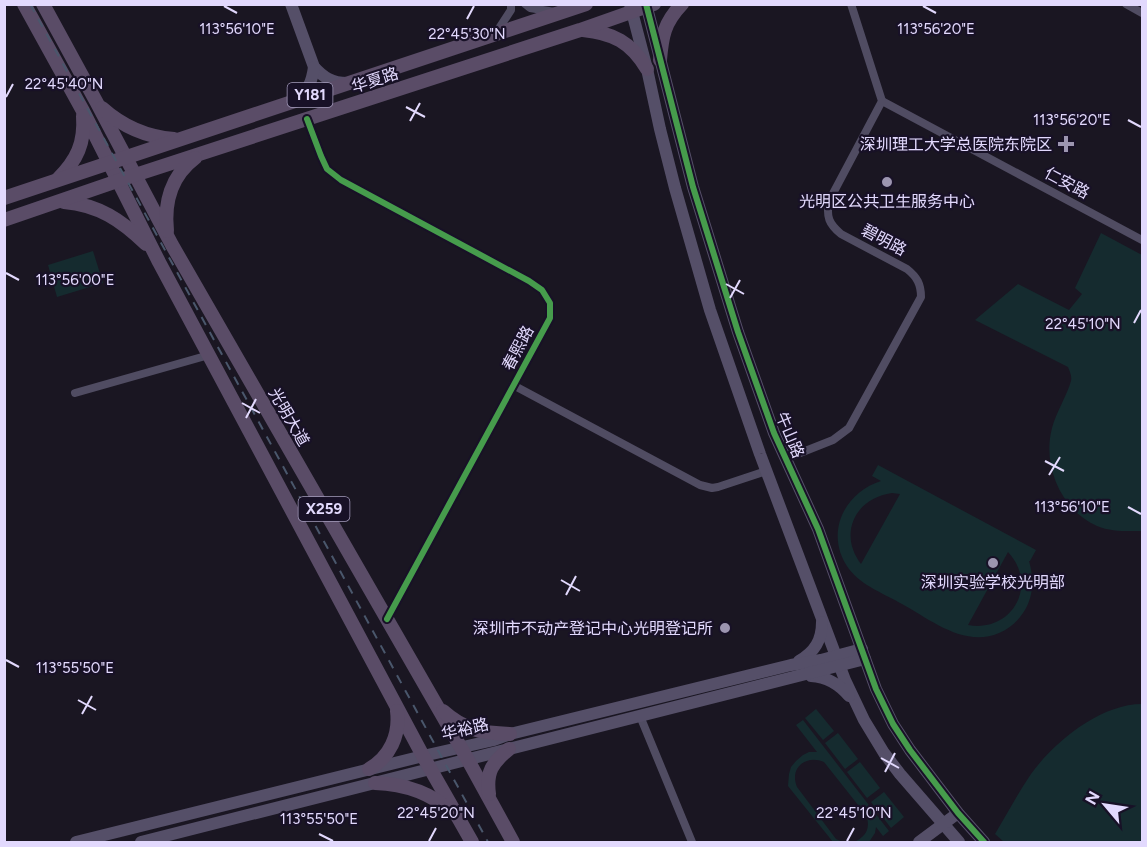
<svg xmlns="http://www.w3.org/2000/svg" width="1147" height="847" viewBox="0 0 1147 847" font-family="Figtree,'Noto Sans SC',sans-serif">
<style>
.green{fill:#152b2f;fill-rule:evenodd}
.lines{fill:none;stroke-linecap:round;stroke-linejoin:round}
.street{stroke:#504c62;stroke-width:8}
.secondary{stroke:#554f68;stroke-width:12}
.primary{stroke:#5a4c67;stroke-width:14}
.rail{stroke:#4a576c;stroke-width:2;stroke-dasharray:9 8;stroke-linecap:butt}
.cycleway-casing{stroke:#181127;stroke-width:10}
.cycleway{stroke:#469c4c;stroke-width:6}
.ticks{fill:none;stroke:#e2d9fd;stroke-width:2}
.poi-dot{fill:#9c95b0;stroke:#181127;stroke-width:2}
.labels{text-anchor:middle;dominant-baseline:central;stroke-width:4.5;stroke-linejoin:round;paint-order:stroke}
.shield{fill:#181127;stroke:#a59dbd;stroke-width:1.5}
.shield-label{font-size:15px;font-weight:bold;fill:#e2d9fd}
.street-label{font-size:16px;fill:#e2d9fd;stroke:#181127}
.poi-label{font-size:16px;fill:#e2d9fd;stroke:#181127;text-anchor:end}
.ticks-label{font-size:15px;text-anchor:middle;fill:#e2d9fd;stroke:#181127;stroke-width:4.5;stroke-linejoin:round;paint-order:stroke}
</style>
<rect width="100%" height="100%" fill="#1a1622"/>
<g class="green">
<path d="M1101,233l41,22v276c-15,0 -31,1 -45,-5 -36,-16 -55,-60 -45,-98 4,-15 15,-33 19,-47 1,-5 -1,-9 -3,-14l-93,-47 43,-36 51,26 13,-16 -7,-6z"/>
<path d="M93,251l10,32 -46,14 -9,-32z"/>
<path d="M878,465l158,85 -6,11h-1c5,17 5,36 -6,52 -6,9 -14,16 -24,20 -34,15 -68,-13 -97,-29 -17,-10 -40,-18 -53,-35 -25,-34 -6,-76 32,-88l-9,-5zM892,493l8,1 -39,70c-23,-30 -6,-66 31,-71zM1008,552c31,33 4,81 -40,73z"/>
<path d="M1142,704v138h-138l-9,-8c12,-20 23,-41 36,-60 24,-33 70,-70 111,-70z"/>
<path d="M816,709l18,22 -11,9 -18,-22z"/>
<path d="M803,720l86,111 -6,5 -7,-9 -1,6 -6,9h-15c12,-5 17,-14 12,-27l-42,-53c-18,-8 -35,6 -27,25l39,52 7,3h-10l-45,-56 1,-12 2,-7 5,-6 7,-6 6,-3h8l-21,-27z"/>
<path d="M838,733l20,26 -13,10 -20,-26z"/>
<path d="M860,762l20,26 -13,10 -20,-26z"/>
<path d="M884,792l20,25 -13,11 -20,-26z"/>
</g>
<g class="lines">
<g class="street">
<path d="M525,4l5,4 25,4"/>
<path d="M1126,4l16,9"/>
<path d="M496,33l15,-23v-6"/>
<path d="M882,101l260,139"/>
<path d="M307,119l14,37 6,13 14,11 188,101 13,9 8,13v15l-163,301"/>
<path d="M513,385l187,100 12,3 6,-1 48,-16"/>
<path d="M75,393l134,-38"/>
<path d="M785,459l48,-19 16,-12 72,-131c0,-13 -4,-20 -14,-28l-66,-35c-12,-10 -15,-17 -12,-33l53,-100 -31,-97"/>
<path d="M640,716l52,126"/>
</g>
<g class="secondary">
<path d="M291,4l23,63c9,10 18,16 33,16"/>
<path d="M630,4l17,65 13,60 15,59 35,122 50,144 85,226 19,40 20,33 16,21 59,68"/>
<path d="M646,4l47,183 45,145 36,101 44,96 58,160 17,35 17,26 48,63 26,29"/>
<path d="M296,100c12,-9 16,-18 18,-33"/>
<path d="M799,661c16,-9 23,-21 23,-39"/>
<path d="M811,676c16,1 28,8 38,20"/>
<path d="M76,842l347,-86 71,-16 16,-6 281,-69 30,-5 41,-11"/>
<path d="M141,842l724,-183"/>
<path d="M919,842l39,-29"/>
</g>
<g class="primary">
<path d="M24,4l59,107 76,151 264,494 49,86"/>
<path d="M43,4l54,99 75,142 296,515 45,82"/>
<path d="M583,30c30,3 48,12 64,39"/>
<path d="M660,60c2,-24 4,-37 22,-56"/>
<path d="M102,108c20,18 45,29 72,31"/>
<path d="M58,179c19,-19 27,-36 25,-63"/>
<path d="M4,198l582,-194"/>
<path d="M64,202c35,3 57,18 82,42"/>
<path d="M4,220l131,-45 445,-145 74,-26"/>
<path d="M167,231c-3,-28 4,-55 28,-73"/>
<path d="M443,711c21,19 39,22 67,23"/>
<path d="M369,769c21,-12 31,-34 28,-58"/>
<path d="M375,783c29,1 55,9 77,29"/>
<path d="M489,794c-3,-22 3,-31 20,-45"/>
</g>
<path class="rail" d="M30,4l106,193 352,645"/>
<defs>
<g id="cycleway">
<path d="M646,4l47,183 45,145 36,101 44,96 58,160 17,35 17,26 48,63 26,29"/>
<path d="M307,119l14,37 6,13 14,11 188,101 13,9 8,13v15l-163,301"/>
</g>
</defs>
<use href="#cycleway" class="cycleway-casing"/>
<use href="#cycleway" class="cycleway"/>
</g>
<path class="ticks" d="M224,6l13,7M923,6l13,7M467,19l7,-13M6,97l7,-13M406,107l19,10M1128,120l13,7M410,121l10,-18M6,273l13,7M726,284l18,10M730,298l10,-18M1134,323l7,-13M242,403l18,10M246,418l10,-19M1045,461l19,10M1049,475l11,-18M1128,507l13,7M561,580l19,11M566,595l10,-19M6,660l13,7M78,700l18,10M82,714l10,-18M881,758l18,10M885,772l10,-19M319,834l14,7M429,841l7,-13M847,841l7,-13"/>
<g class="poi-dot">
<path d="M1063 135h6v6h6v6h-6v6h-6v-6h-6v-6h6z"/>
<circle cx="887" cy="182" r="6"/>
<circle cx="993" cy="563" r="6"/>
<circle cx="725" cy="628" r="6"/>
</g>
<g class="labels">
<g class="shield">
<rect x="287.5" y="83" width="45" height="24" rx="4.5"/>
<rect x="298.5" y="497" width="51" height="24" rx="4.5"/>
</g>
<g class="shield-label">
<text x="310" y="95">Y181</text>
<text x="324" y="509">X259</text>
</g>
<g class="street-label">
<text transform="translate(375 80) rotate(-18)">华夏路</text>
<text transform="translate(1067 183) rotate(28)">仁安路</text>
<text transform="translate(884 240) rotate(28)">碧明路</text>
<text transform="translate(518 348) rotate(-62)">春熙路</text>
<text transform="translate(289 417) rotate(60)">光明大道</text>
<text transform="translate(790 435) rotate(67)">牛山路</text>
<text transform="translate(465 729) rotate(-13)">华裕路</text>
</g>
<g class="poi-label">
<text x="1052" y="144">深圳理工大学总医院东院区</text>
<text x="887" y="201" text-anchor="middle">光明区公共卫生服务中心</text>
<text x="993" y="582" text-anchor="middle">深圳实验学校光明部</text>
<text x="713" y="628">深圳市不动产登记中心光明登记所</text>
</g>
</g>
<g class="ticks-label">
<text x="237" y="34">113°56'10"E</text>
<text x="936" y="34">113°56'20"E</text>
<text x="467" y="39">22°45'30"N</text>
<text x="64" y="89">22°45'40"N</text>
<text x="1072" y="125">113°56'20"E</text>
<text x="75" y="285">113°56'00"E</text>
<text x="1083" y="329">22°45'10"N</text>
<text x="1072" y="512">113°56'10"E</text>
<text x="75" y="673">113°55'50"E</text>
<text x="436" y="818">22°45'20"N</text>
<text x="854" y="818">22°45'10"N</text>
<text x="319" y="824">113°55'50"E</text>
</g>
<rect width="1147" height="847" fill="none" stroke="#e2d9fd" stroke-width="12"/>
<g transform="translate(1105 805) rotate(299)" stroke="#181127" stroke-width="4.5" paint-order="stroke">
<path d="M0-4.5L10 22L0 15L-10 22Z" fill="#e2d9fd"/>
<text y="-9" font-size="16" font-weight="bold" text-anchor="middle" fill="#e2d9fd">N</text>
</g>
</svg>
